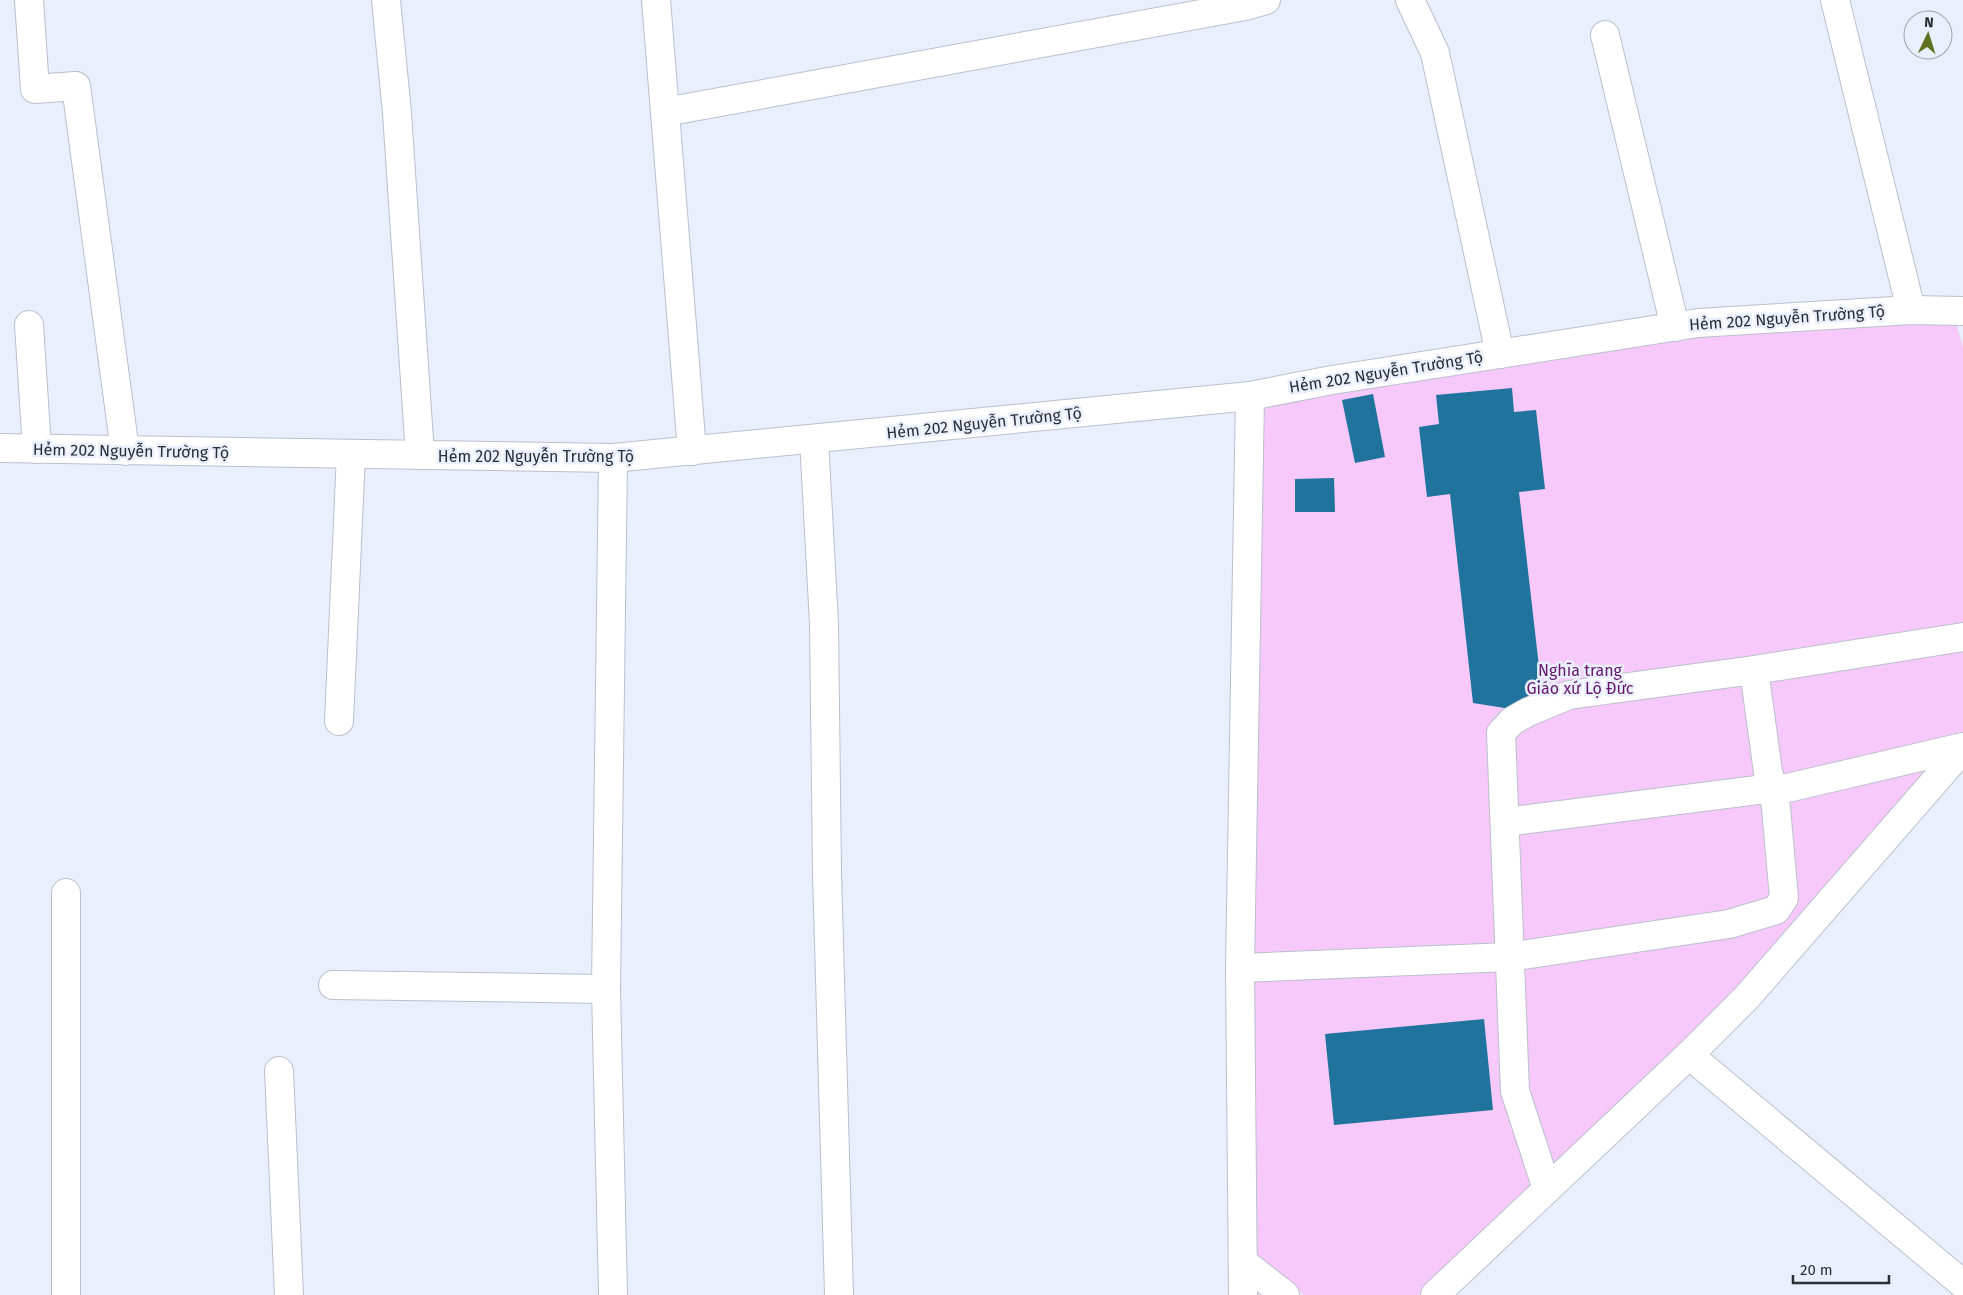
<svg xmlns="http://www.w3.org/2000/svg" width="1963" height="1295" viewBox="0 0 1963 1295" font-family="'Fira Sans',sans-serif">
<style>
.green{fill:#f6c9fa}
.building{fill:#20739d}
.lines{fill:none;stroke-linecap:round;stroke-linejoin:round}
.minor-casing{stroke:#bac0cc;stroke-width:30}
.minor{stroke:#fff;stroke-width:28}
.labels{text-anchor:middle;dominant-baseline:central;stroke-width:5;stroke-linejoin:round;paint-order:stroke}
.street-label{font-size:16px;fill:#2b2e32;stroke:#e9effd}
.park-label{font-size:16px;fill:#671670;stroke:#e9effd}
</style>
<rect width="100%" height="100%" fill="#e9effd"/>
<path class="green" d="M1908,322h48l7,26v386l-9,7 -217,249 -57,57 -262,248h-114l-49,-39 -2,-296 9,-555 437,-71z"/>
<g class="building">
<path d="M1512,388l2,24 22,-2 9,79 -26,3 23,201 -31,16 -38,-6 -23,-209 -23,3 -8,-70 20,-3 -3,-29z"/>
<path d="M1373,394l12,63 -30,6 -13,-63z"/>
<path d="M1334,478l1,34h-40v-33z"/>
<path d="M1484,1019l9,91 -159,15 -9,-91z"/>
</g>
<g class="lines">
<defs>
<g id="minor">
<path d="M29,0l6,89 41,-3 49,365"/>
<path d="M386,0l11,113 23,342"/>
<path d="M656,0l36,451"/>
<path d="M1410,0l25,53 65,301"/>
<path d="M1835,0l76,310"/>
<path d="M1605,35l70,292"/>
<path d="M665,112l580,-106 21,-6"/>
<path d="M29,325l8,124"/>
<path d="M814,439l10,185 3,249 12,422"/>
<path d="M0,448l613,10 637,-62 82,-16 366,-57 213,-13 52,1"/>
<path d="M613,458l-7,531 7,306"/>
<path d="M1754,670l14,102 5,16 10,1 180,-42"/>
<path d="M339,721l12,-267"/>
<path d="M66,893v402"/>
<path d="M1240,968l269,-11 220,-33 47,-14 8,-12 -8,-90 -3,-20 -268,34"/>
<path d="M333,985l273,4"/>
<path d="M1689,1055l274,229"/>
<path d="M279,1071l10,224"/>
<path d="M1547,1189l-32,-98 -14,-358 11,-12 16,-9 41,-17 185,-25 209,-33"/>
<path d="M1243,1262l42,33"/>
<path d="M1243,1295l-3,-327 10,-572"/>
<path d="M1435,1295l254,-240 58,-58 216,-248"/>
</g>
</defs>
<use href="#minor" class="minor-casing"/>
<use href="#minor" class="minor"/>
</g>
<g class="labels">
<g class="street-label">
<text transform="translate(1787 318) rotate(-4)">Hẻm 202 Nguyễn Trường Tộ</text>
<text transform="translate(1386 372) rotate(-9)">Hẻm 202 Nguyễn Trường Tộ</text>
<text transform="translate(984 423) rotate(-6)">Hẻm 202 Nguyễn Trường Tộ</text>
<text transform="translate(131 451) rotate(1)">Hẻm 202 Nguyễn Trường Tộ</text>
<text x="536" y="456">Hẻm 202 Nguyễn Trường Tộ</text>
</g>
<g class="park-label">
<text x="1580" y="670">Nghĩa trang<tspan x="1580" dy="18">Giáo xứ Lộ Đức</tspan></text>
</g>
</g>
<g transform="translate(1928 35) rotate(4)"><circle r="24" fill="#e9effd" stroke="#9da2ac"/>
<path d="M0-4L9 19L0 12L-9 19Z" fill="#607220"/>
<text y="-8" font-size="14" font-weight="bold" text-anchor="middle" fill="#2b2e32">N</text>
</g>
<path d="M1793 1275v8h96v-8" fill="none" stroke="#2b2e32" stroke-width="2.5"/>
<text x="1800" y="1275" font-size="15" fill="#2b2e32" stroke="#e9effd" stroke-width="4" paint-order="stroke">20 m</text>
</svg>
